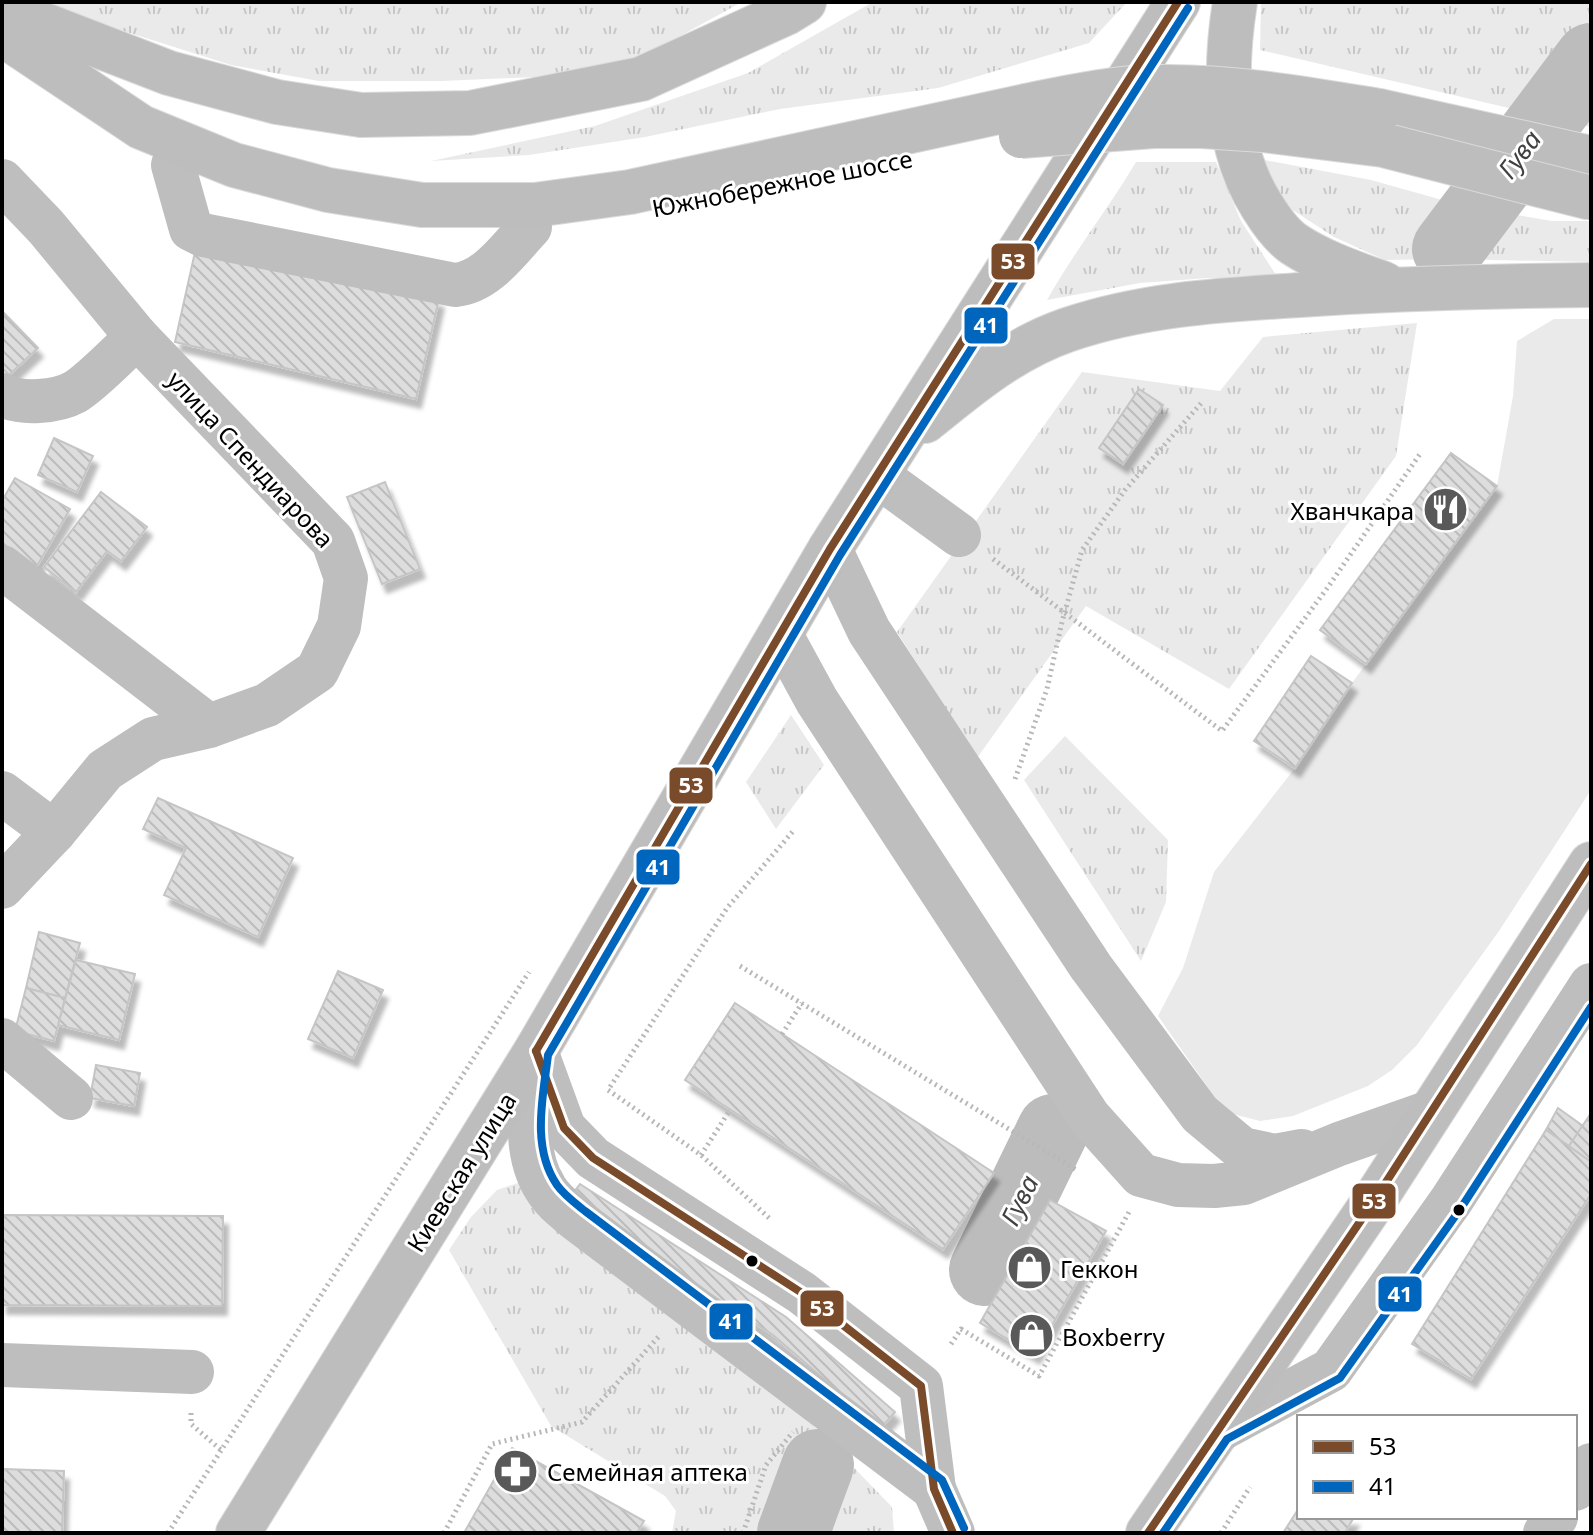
<svg xmlns="http://www.w3.org/2000/svg" width="1593" height="1535" viewBox="0 0 1593 1535" font-family="'Noto Sans',sans-serif">
<style>
.grass{fill:url(#grass-tufts)}
.park{fill:#eaeaea}
.lines{fill:none;stroke-linecap:round;stroke-linejoin:round}
.river{stroke:#bcbcbc;stroke-width:72}
.building{fill:url(#building-back-hatch);stroke:#c5c5c5;stroke-width:2;filter:url(#shadow)}
.major-casing{stroke:#dbdbdb;stroke-width:46}
.highway-casing{stroke:#dbdbdb;stroke-width:46}
.path{stroke:#b8b8b8;stroke-width:5;stroke-dasharray:2 4;stroke-linecap:butt}
.minor{stroke:#bebebe;stroke-width:44}
.major{stroke:#bdbdbd;stroke-width:44}
.highway{stroke:#bdbdbd;stroke-width:44}
.highway-bridge-casing{stroke:#dbdbdb;stroke-width:46;stroke-linecap:butt}
.highway-bridge{stroke:#bdbdbd;stroke-width:44}
.bus-1-casing{stroke:#fff;stroke-width:14}
.bus-2-casing{stroke:#fff;stroke-width:14}
.bus-1{stroke:#7a4b2a;stroke-width:8}
.bus-2{stroke:#0065bd;stroke-width:8}
.bus-dot{fill:#000;stroke:#fff;stroke-width:3}
.labels{text-anchor:middle;dominant-baseline:central;stroke-width:6;stroke-linejoin:round;paint-order:stroke}
.street-label{font-size:24px;fill:#000;stroke:#fff}
.poi-label{font-size:24px;fill:#000;stroke:#fff;text-anchor:start}
.water-label{font-size:26px;font-style:italic;fill:#414141;stroke:#fff}
.line-badge{stroke:#fff;stroke-width:3}
.badge-label{font-size:22px;text-anchor:middle;font-weight:bold;fill:#fff}
</style>
<defs>
<pattern id="grass-tufts" width="24" height="20" patternUnits="userSpaceOnUse" patternTransform="scale(2)"><rect width="24" height="20" fill="#eaeaea"/><path d="M3 7l-1-3M5 7V3M7 7l1-3M15 17l-1-3M17 17v-4M19 17l1-3" fill="none" stroke="#c7c7c7"/></pattern>
<pattern id="building-back-hatch" width="6" height="6" patternUnits="userSpaceOnUse" patternTransform="scale(2)"><rect width="6" height="6" fill="#ddd"/><path d="M-1 5l2 2M0 0l6 6M5-1l2 2" fill="none" stroke="#bcbcbc"/></pattern>
<filter id="shadow"><feDropShadow dx="5" dy="9" stdDeviation="2" flood-color="#0004"/></filter>
</defs>
<rect width="100%" height="100%" fill="#fff"/>
<g class="grass">
<path d="M45,2h697l-100,55 -107,20 -93,4h-123l-88,-16 -139,-44z"/>
<path d="M873,2h254l-38,41 -151,45 -158,21 -135,28 -116,18 -98,6 164,-35 153,-53z"/>
<path d="M1261,2h330v125l-331,-77z"/>
<path d="M1264,160l107,20 89,25 92,16h39v41l-144,-3 -62,1 -51,-23 -52,-34z"/>
<path d="M1136,162h80l25,59 37,57h-70l-68,5 -93,17c27,-48 61,-91 89,-138z"/>
<path d="M1417,323l-21,133 -167,233 -143,-83 -109,152 -80,-126 185,-260 138,19 43,-54z"/>
<path d="M791,715l33,50 -48,64 -30,-47z"/>
<path d="M1065,736l103,104 -2,62 -25,59 -117,-181z"/>
<path d="M535,1177l271,241 86,89 2,26h-222l4,-22 -11,-15 -114,-70 -102,-176 22,-33 26,-27z"/>
</g>
<path class="park" d="M1554,319h37v471l-92,141 -82,114 -25,25 -24,16 -75,30 -33,5 -35,-9 -67,-96 25,-48 31,-96 81,-104 57,-85 145,-197 16,-90 4,-55z"/>
<g class="lines">
<g class="river">
<path d="M1448,249l143,-190"/>
<path d="M985,1270l68,-140"/>
<path d="M793,1533l25,-68"/>
</g>
</g>
<g class="building">
<path d="M197,243l242,56 -23,100 -241,-57z"/>
<path d="M2,311l36,37 -29,27 -7,-7z"/>
<path d="M1139,389l24,16 -40,59 -24,-16z"/>
<path d="M54,438l39,18 -16,36 -39,-17z"/>
<path d="M1451,453l46,33 -131,178 -46,-34z"/>
<path d="M15,478l55,31 -33,57 -35,-20v-45z"/>
<path d="M385,482l35,87 -38,15 -35,-87z"/>
<path d="M101,492l46,35 -26,34 -14,-10 -31,41 -32,-25z"/>
<path d="M1311,656l41,27 -57,85 -41,-27z"/>
<path d="M158,798l135,60 -35,79 -94,-42 22,-47 -43,-19z"/>
<path d="M39,932l41,11 -15,55 -39,-10z"/>
<path d="M76,960l59,14 -16,66 -61,-15z"/>
<path d="M338,971l45,19 -30,68 -45,-19z"/>
<path d="M26,988l39,10 -11,43 -39,-10z"/>
<path d="M735,1003l259,170 -51,76 -258,-169z"/>
<path d="M96,1065l44,8 -6,33 -44,-8z"/>
<path d="M1558,1108l25,18 -14,20 -23,-16z"/>
<path d="M1591,1113v49l-22,-16z"/>
<path d="M1546,1130l45,32v32l-120,185 -59,-35z"/>
<path d="M580,1184l206,133 109,95 -14,16 -108,-93 -206,-134z"/>
<path d="M1050,1200l56,31 -71,124 -55,-32z"/>
<path d="M2,1215l221,1 -1,90 -220,-1z"/>
<path d="M512,1448l132,73 -7,12h-173z"/>
<path d="M2,1469l62,2 -2,62h-60z"/>
<path d="M1299,1508v9h55l-9,16h-62z"/>
</g>
<g class="lines">
<defs>
<g id="major">
<path d="M1235,2c-11,69 -11,144 27,204 8,13 19,29 32,38 27,18 60,29 90,40"/>
<path d="M925,421c44,-36 87,-72 142,-91 76,-26 154,-30 233,-35 97,-7 194,-9 291,-10"/>
<path d="M238,1533l298,-482 294,-502 348,-547"/>
<path d="M1148,1533l222,-326 221,-343"/>
</g>
<g id="highway">
<path d="M2,15l14,-1 153,59 108,29 84,13 109,-2 171,-34 145,-66 18,-11"/>
<path d="M2,34l139,93 93,38 94,25 94,15h113l95,-13 396,-86"/>
<path d="M1379,111l212,47"/>
</g>
</defs>
<use href="#major" class="major-casing"/>
<use href="#highway" class="highway-casing"/>
<g class="path">
<path d="M993,559l229,172 106,-144 92,-133"/>
<path d="M1015,779l32,-90 15,-67 20,-72 43,-60 78,-89"/>
<path d="M740,966l338,205"/>
<path d="M782,1034l20,-31"/>
<path d="M701,1155l29,-45"/>
<path d="M769,1218l-68,-63 -93,-65 119,-182 68,-79"/>
<path d="M951,1344l10,-15 78,47 90,-164"/>
<path d="M191,1413v11l30,26"/>
<path d="M168,1533l361,-561"/>
<path d="M444,1533l48,-89 90,-22 79,-88"/>
<path d="M743,1533l23,-68 27,-33"/>
<path d="M1221,1533l29,-46"/>
</g>
<g class="minor">
<path d="M173,165l18,64 12,6 252,50c32,-3 54,-36 75,-58"/>
<path d="M2,181l44,46 91,110 196,204 13,37 -7,48 -22,45 -50,34 -58,21 -56,13 -48,31 -51,62 -52,55"/>
<path d="M2,395c19,10 55,7 73,-3 17,-10 46,-41 62,-55"/>
<path d="M878,476l81,59"/>
<path d="M830,549l39,82 222,336 109,147 42,35 33,7 27,-5"/>
<path d="M2,567l207,159"/>
<path d="M781,635l36,66 272,416 52,58 37,10 36,1 30,-3 95,-39 91,-32"/>
<path d="M2,793l52,39"/>
<path d="M2,1040l69,58"/>
<path d="M536,1051l28,77 29,30 209,135 119,93 13,103 19,44"/>
<path d="M534,1066c-3,41 -12,86 12,123 7,12 21,22 31,31l357,269"/>
<path d="M2,1365l190,7"/>
<path d="M1219,1430l112,-60 120,-169 140,-216"/>
<path d="M1575,1489l16,-24"/>
<path d="M1545,1533l11,-16"/>
</g>
<use href="#major" class="major"/>
<use href="#highway" class="highway"/>
<defs>
<g id="highway-bridge">
<path d="M1026,106c44,-9 88,-19 134,-19 74,-1 146,12 219,24"/>
<path d="M1021,136l132,-10h49l61,4 120,15 208,53"/>
</g>
</defs>
<use href="#highway-bridge" class="highway-bridge-casing"/>
<use href="#highway-bridge" class="highway-bridge"/>
<defs>
<g id="bus-1">
<path d="M536,1051l294,-502 348,-547"/>
<path d="M536,1051l28,77 29,30 209,135 119,93 13,103 19,44"/>
<path d="M1148,1533l222,-326 221,-343"/>
</g>
<g id="bus-2">
<path d="M964,1528l-22,-48 -357,-269c-10,-8 -21,-16 -28,-26 -26,-38 -14,-88 -9,-130l292,-500 348,-547"/>
<path d="M1163,1533l64,-94 113,-61 121,-170 130,-201"/>
</g>
</defs>
<use href="#bus-1" class="bus-1-casing"/>
<use href="#bus-2" class="bus-2-casing"/>
<use href="#bus-1" class="bus-1"/>
<use href="#bus-2" class="bus-2"/>
</g>
<defs>
<symbol id="restaurant-disc" viewBox="-11 -11 22 22"><circle r="9.5" fill="#595959" stroke="#fff"/><path d="M-5-6h1v4h1v-4h1v4h1v-4h1v5L-1.5 .5V6h-2V.5L-5-1ZM5-6V6H3V1.5H1.5Q1.5-4 5-6Z" fill="#fff"/></symbol>
<symbol id="shop-disc" viewBox="-11 -11 22 22"><circle r="9.5" fill="#595959" stroke="#fff"/><path d="M-5-2.5h2.3a2.7 3.5 0 0 1 5.4 0H5L5.5 6h-11ZM-1.5-2.5h3a1.5 2.3 0 0 0-3 0Z" fill="#fff"/></symbol>
<symbol id="pharmacy-disc" viewBox="-11 -11 22 22"><circle r="9.5" fill="#595959" stroke="#fff"/><path d="M-2-6h4v4h4v4h-4v4h-4v-4h-4v-4h4Z" fill="#fff"/></symbol>
</defs>
<g fill-rule="evenodd">
<use href="#restaurant-disc" x="1420" y="484" width="51" height="51"/>
<use href="#shop-disc" x="1004" y="1242" width="51" height="51"/>
<use href="#shop-disc" x="1006" y="1310" width="51" height="51"/>
<use href="#pharmacy-disc" x="490" y="1446" width="51" height="51"/>
</g>
<g class="bus-dot">
<circle cx="1459" cy="1210" r="7"/>
<circle cx="752" cy="1261" r="7"/>
</g>
<g class="labels">
<g class="street-label">
<text transform="translate(782 183) rotate(-11)">Южнобережное шоссе</text>
<text transform="translate(251 459) rotate(47)">улица Спендиарова</text>
<text transform="translate(461 1172) rotate(-58)">Киевская улица</text>
</g>
<g class="poi-label">
<text x="1414" y="510" text-anchor="end">Хванчкара</text>
<text x="1060" y="1268">Геккон</text>
<text x="1062" y="1336">Boxberry</text>
<text x="547" y="1471">Семейная аптека</text>
</g>
<g class="water-label">
<text transform="translate(1519 154) rotate(-53)">Гува</text>
<text transform="translate(1019 1200) rotate(-64)">Гува</text>
</g>
</g>
<g class="line-badge">
<rect x="990" y="242" width="46" height="39" rx="8" fill="#7a4b2a"/>
<rect x="963" y="306" width="46" height="39" rx="8" fill="#0065bd"/>
<rect x="668" y="766" width="46" height="39" rx="8" fill="#7a4b2a"/>
<rect x="635" y="848" width="46" height="38" rx="8" fill="#0065bd"/>
<rect x="1351" y="1182" width="46" height="38" rx="8" fill="#7a4b2a"/>
<rect x="1377" y="1275" width="46" height="38" rx="8" fill="#0065bd"/>
<rect x="799" y="1289" width="46" height="39" rx="8" fill="#7a4b2a"/>
<rect x="708" y="1302" width="46" height="39" rx="8" fill="#0065bd"/>
</g>
<g class="badge-label">
<text x="1013" y="269">53</text>
<text x="986" y="333">41</text>
<text x="691" y="793">53</text>
<text x="658" y="875">41</text>
<text x="1374" y="1209">53</text>
<text x="1400" y="1302">41</text>
<text x="822" y="1316">53</text>
<text x="731" y="1329">41</text>
</g>
<rect width="1593" height="1535" fill="none" stroke="#000000" stroke-width="8"/>
<rect x="1297" y="1415" width="280" height="104" fill="#ffffff" stroke="#999999" stroke-width="2"/>
<rect x="1313" y="1441" width="40" height="12" fill="#7a4b2a" stroke="#999999" stroke-width="2"/>
<text x="1369" y="1455" font-size="24" fill="#000000">53</text>
<rect x="1313" y="1481" width="40" height="12" fill="#0065bd" stroke="#999999" stroke-width="2"/>
<text x="1369" y="1495" font-size="24" fill="#000000">41</text>
</svg>
